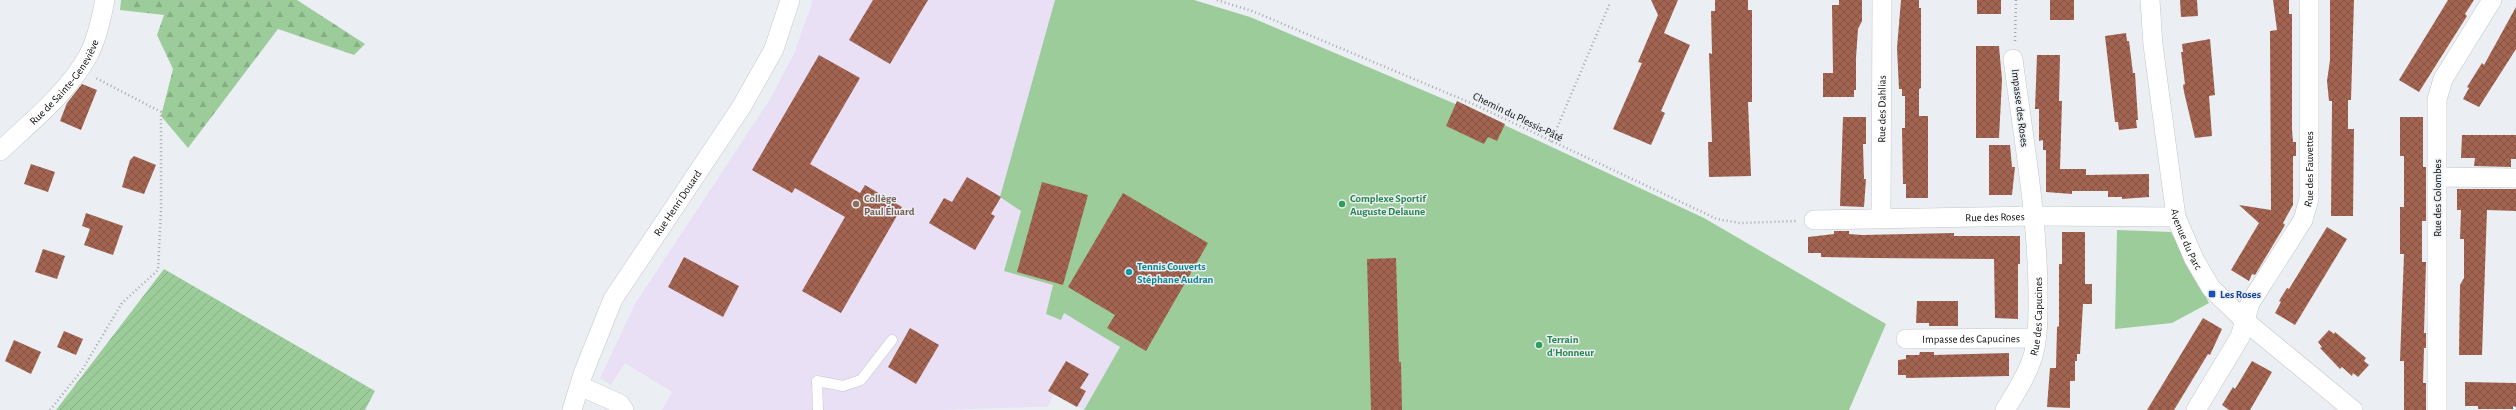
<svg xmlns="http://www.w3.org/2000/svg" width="2516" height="410" viewBox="0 0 2516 410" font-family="'Alegreya Sans',sans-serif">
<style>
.education{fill:#e9e0f6}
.forest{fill:url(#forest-firs)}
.park{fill:#9dcc9b}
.garden{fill:url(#garden-furrows)}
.building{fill:url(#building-cross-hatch)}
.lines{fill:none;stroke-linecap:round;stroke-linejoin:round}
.lane-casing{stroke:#c2c6ca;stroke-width:11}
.street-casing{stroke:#c2c6ca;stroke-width:20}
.path{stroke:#a6a9ac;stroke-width:2.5;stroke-dasharray:1 3;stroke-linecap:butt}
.lane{stroke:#fff;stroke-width:10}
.street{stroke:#fff;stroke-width:19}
.education-dot{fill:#8d6e63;stroke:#ebeff3;stroke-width:1.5}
.leisure-dot{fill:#2e9e5b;stroke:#ebeff3;stroke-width:1.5}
.culture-dot{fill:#0f9aa8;stroke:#ebeff3;stroke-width:1.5}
.transit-dot{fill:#1a4fb4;stroke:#ebeff3;stroke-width:1.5}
.labels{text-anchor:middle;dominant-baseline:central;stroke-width:3;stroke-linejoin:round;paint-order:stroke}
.street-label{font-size:11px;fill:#0c0e0f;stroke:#ebeff3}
.education-label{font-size:11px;font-weight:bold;fill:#785e54;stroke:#ebeff3;text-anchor:start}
.leisure-label{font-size:11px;font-weight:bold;fill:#27864d;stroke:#ebeff3;text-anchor:start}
.culture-label{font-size:11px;font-weight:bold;fill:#0d838f;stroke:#ebeff3;text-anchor:start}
.transit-label{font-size:11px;font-weight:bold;fill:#164399;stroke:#ebeff3;text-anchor:start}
</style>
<defs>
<pattern id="forest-firs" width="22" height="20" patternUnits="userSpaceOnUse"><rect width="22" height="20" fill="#9dcc9b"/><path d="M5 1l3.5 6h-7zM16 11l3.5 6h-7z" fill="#86ae84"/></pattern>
<pattern id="garden-furrows" width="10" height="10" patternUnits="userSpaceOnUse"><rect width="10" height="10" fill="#9dcc9b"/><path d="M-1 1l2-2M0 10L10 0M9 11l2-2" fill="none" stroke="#86ae84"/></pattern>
<pattern id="building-cross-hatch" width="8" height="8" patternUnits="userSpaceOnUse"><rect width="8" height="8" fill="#a36551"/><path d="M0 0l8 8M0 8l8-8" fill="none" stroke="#835242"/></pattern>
</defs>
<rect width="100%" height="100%" fill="#ebeff3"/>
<path class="education" d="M813,0h242l-34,211 -17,60 50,14 9,27 57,35 -36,63 -30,-16 -6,13h-13l-92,3h-281l10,-18 -47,-29 -14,22 -11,-7 35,-74 137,-208 23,-45z"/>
<path class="forest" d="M121,0h176l68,44 -11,11 -76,-26 -90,119 -27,-32 12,-47 -16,-34 7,-20 -44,-5z"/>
<g class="park">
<path d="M1055,0h139l56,17 248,105 206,96 182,106 -37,86h-765l36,-63 -56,-34 -3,7 -15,-6 7,-29 -49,-14 17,-60 -21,-14z"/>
<path d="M2117,230l54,2 38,71 -37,20 -57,6z"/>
</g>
<path class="garden" d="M164,269l211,122 -10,19h-309z"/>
<g class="building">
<path d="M873,0h55l-38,64 -41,-24z"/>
<path d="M1651,0h27l-14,33 26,12 -29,66 4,2 -14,32 -38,-16 29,-66 -4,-1 20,-47z"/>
<path d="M1715,0h33v10h4v92h-4l3,74 -42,1 -1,-35h4l-3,-89 3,1 -1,-43h4z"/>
<path d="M1839,0h23v21l-4,8 -2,29v32h-2v7h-31v-24h10l-1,-68h7z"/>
<path d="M1901,0h18v8h2v80l-2,1v27h9v82h-22v-14h-3l-1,-56h3v-32h-3v-7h-3l-2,-41z"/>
<rect x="1977" y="0" width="24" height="14"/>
<rect x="2050" y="0" width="24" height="20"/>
<path d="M2180,0h17l1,16 -17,1z"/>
<path d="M2273,0h16v14h3v115l1,13h3v14h-3v49l-10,18 2,2 -30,50 -3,-1 -3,7 -18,-11 28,-47 -20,-18 32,5 -1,-179 7,-1z"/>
<path d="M2330,0h24l-3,100h-3v29h6l-1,87h-22l1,-115h-3l-2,-20 3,-21z"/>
<path d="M2448,0h26l-9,14 2,2 -48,76 -20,-12z"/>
<path d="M2516,7v42l-37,58 -16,-8 6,-11 -2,-1 15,-24 2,2z"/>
<path d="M2126,33l1,8h2l4,32h2l3,47h-2l1,8 -18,2 -1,-8h-3l-10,-86z"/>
<path d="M2210,39l5,56 -6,1 3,40 -17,2 -11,-46 -1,-7 2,-1 -4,-32h2l-1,-8z"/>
<path d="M1976,46h23l3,34 -3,58h-23z"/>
<path d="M819,55l41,23 -50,86 50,29 5,-8 37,22 -61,106 -39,-22 43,-74 -50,-29 -3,5 -40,-23z"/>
<path d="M2037,55h23l-1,46h3l-2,68h26v6l63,-1v23l-27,2v-2h-14v-6h-36v3l-26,-2v-42h-3v-10l-4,1v-32h-4z"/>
<path d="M82,84l15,6 -16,40 -21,-9 7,-18z"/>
<path d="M1457,101l48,23 -8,17 -9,-4 -4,7 -38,-18z"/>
<path d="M1843,117h23v27h-3l1,35h2l-2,28 -24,-1z"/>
<path d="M2400,117h23v50h3v54h-4v41h4l-2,71h2v15h-2l-1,35h3v27h-22v-49h-4l4,-107h-4v-47h4v-51h-4z"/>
<path d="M2462,135h54v24h-5v8l-37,-1 1,-8h-14z"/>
<path d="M1989,145h21l2,22h3l-3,28h-23z"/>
<path d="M134,156l22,9 -12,29 -22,-7 8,-27z"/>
<path d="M31,164l24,8 -7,20 -24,-8z"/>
<path d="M967,177l34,20 -10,17 4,2 -20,34 -46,-27 15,-25 8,4z"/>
<path d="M1042,182l46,13 -25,90 -46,-13z"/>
<path d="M2457,189h59v22l-29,-1 -5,145h-23l1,-70 4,-7v-39h-4l1,-29h-4z"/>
<path d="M1123,193l85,50 -62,108 -39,-23 8,-13 -47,-28z"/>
<path d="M86,213l37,13 -10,29 -29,-10 6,-16 -8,-3z"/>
<path d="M2327,227l20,12 -52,86 -20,-12 6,-11 -2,-1 8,-13 2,1z"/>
<path d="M1834,231h15v3l13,1 92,-2v3h66v28h-2v55l-23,-1 -1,-59 -122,-1 -51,-1v-4h-13v-16l26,-3z"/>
<path d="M2062,232h23v52h7v20h-9l-3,50h-3v7h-2v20h-5v27l-23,-1 3,-39h6l1,-41 2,-1v-62h3z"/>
<path d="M43,249l22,7 -8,23 -22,-7z"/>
<path d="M684,257l55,29 -16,31 -55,-30z"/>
<path d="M1396,258l3,104h2l1,48h-31l-4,-151z"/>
<path d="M1917,301h41v25h-29v-3h-13z"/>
<path d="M2203,318l19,11 -12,26 -2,-1 -34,56h-27z"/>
<path d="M910,328l29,17 -23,39 -28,-17z"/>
<path d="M2329,330l5,4 1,-2 31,26 -2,3 5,4 -11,12 -5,-4 -1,3 -10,-9 -2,2 -20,-21 2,-1 -4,-5z"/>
<path d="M64,331l19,8 -7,16 -19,-8z"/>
<path d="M14,340l27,12 -10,22 -26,-13z"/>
<path d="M1920,352h14v3l75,-2v23l-103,2v-3h-8v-15l8,-1v-4h13z"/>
<path d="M1066,361l23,13 -9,14 6,3 -9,16 -29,-16z"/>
<path d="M2252,361l20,11 -22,38h-21l-7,-5 11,-18 2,2z"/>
<path d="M2465,382l51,1v24l-3,-1v3h-35v-3h-13z"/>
</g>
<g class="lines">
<defs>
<path id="lane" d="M818,410l-1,-29 26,5 18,-6 31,-40"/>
<g id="street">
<path id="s1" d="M2150,0l3,45 23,172 18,42 17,29 34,33 108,89"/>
<path id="s2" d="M0,151c29,-27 69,-60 88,-95 9,-17 13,-37 17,-56"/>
<path d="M2437,177l79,1"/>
<path id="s3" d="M1881,218l1,-218"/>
<path id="s4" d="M1814,220l219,-4 143,1"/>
<path id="s5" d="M1906,339l130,-1"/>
<path d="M580,386l40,18 4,6"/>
<path id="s6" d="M572,410l11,-36 30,-75 129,-193 32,-57 16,-49"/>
<path id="s7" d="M2005,410c10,-16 21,-33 27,-51 7,-21 6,-46 6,-69 -1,-77 -15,-155 -25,-231"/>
<path id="s8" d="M2196,410l44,-73 10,-34 53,-83 6,-21v-199"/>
<path d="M2437,410v-310l6,-21 49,-79"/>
</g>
</defs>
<use href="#lane" class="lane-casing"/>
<use href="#street" class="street-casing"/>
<g class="path">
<path d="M1217,0l35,11 219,92 246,116 23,4 58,-2"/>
<path d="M2015,41l1,-41"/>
<path d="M1551,142l59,-139"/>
<path d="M50,410l32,-40 40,-67 36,-33 3,-59v-99l-67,-35"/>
</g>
<use href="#lane" class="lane"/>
<use href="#street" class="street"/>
</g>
<circle class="education-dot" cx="856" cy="204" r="4"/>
<g class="leisure-dot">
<circle cx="1342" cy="204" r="4"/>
<circle cx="1539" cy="345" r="4"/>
</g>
<circle class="culture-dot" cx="1129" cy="272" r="4"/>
<rect class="transit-dot" x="2208" y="290" width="8" height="8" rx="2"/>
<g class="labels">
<g class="street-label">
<text stroke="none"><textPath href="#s2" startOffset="95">Rue de Sainte-Geneviève</textPath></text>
<text transform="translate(2020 108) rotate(83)">Impasse des Roses</text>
<text stroke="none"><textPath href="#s3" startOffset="109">Rue des Dahlias</textPath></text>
<text transform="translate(1518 117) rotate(26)">Chemin du Plessis-Pâté</text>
<text stroke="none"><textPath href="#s8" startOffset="271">Rue des Fauvettes</textPath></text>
<text transform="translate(2437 198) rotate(-90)">Rue des Colombes</text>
<text stroke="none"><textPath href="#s6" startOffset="234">Rue Henri Douard</textPath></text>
<text stroke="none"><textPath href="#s4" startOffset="181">Rue des Roses</textPath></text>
<text stroke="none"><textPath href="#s1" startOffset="243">Avenue du Parc</textPath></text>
<text stroke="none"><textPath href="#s7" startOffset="101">Rue des Capucines</textPath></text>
<text stroke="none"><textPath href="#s5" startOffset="65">Impasse des Capucines</textPath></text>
</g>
<g class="education-label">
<text x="864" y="198">Collège<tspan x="864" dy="13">Paul Éluard</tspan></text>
</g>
<g class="leisure-label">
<text x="1350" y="198">Complexe Sportif<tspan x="1350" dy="13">Auguste Delaune</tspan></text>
<text x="1547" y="339">Terrain<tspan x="1547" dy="13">d'Honneur</tspan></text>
</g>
<g class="culture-label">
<text x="1137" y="266">Tennis Couverts<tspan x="1137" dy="13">Stéphane Audran</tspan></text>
</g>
<g class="transit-label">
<text x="2220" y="294">Les Roses</text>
</g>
</g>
</svg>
